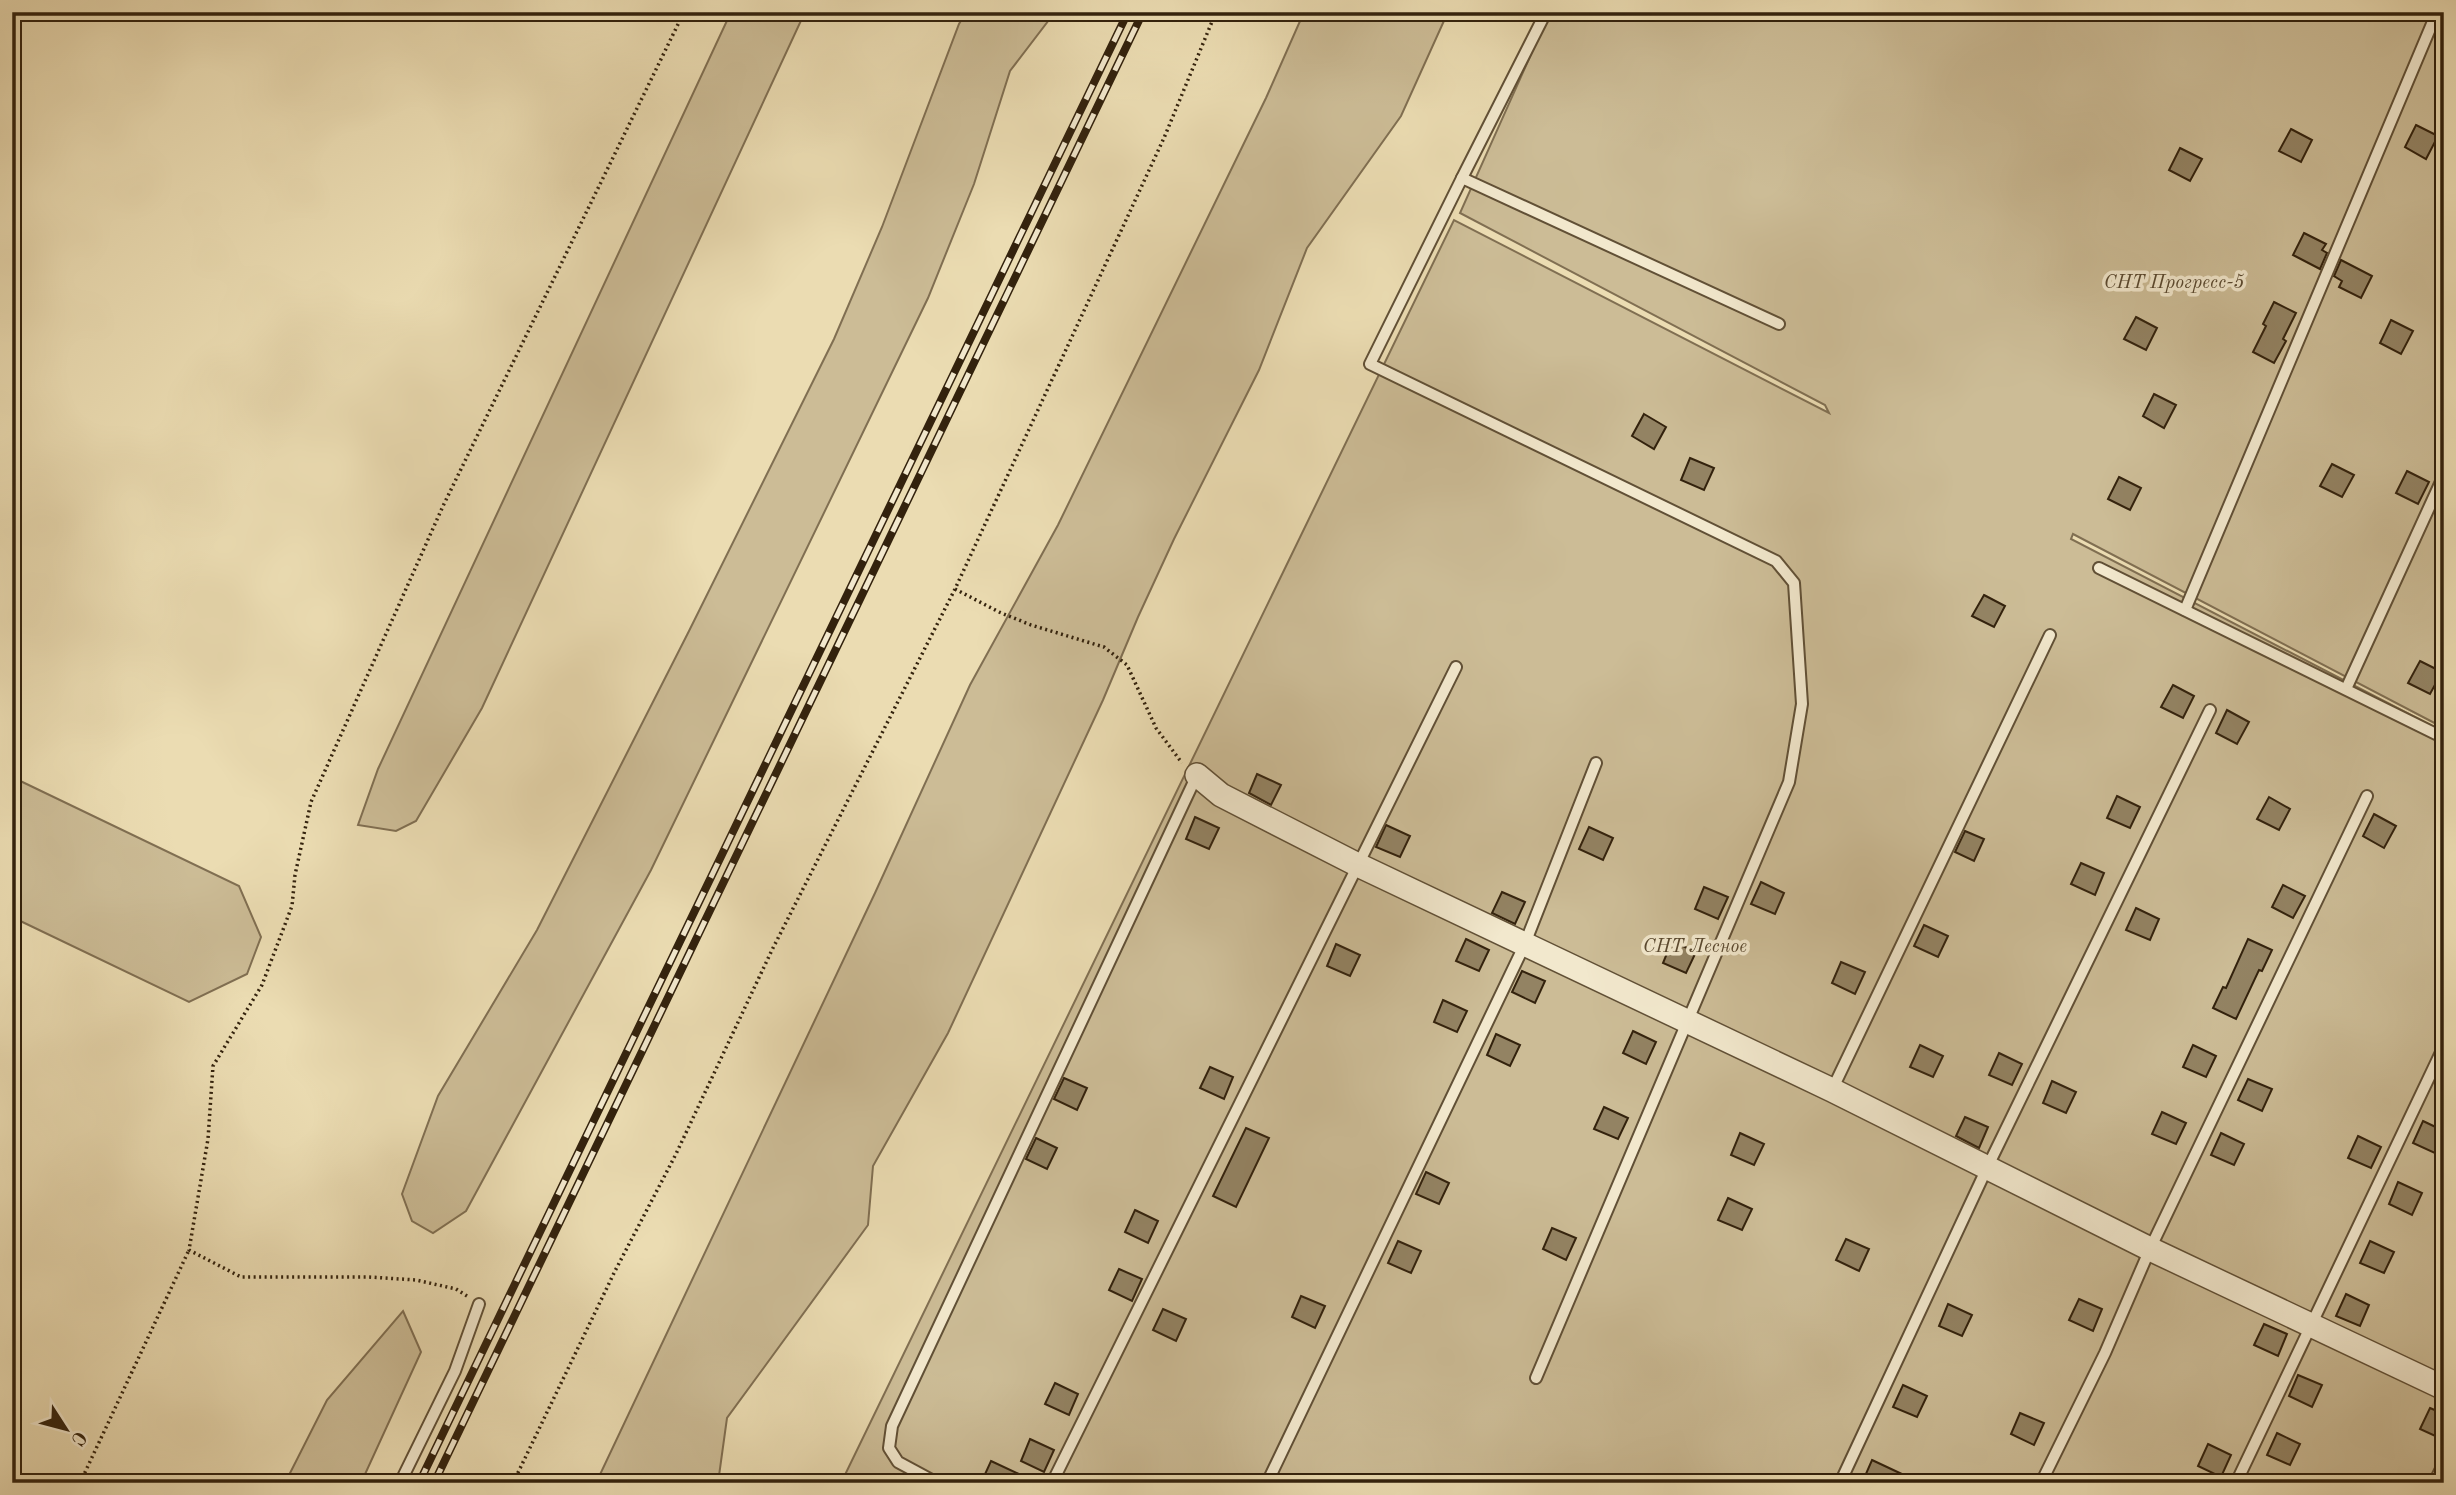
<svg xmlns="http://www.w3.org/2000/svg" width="2456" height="1495" viewBox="0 0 2456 1495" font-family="'Old Standard TT',serif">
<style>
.green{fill:#ccbc96;stroke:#806f52;stroke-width:2}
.building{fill:#938363;stroke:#33220d;stroke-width:2}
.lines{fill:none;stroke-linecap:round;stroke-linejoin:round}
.service-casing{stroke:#615036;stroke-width:14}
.minor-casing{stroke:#615036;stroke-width:26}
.path{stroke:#33220d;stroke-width:3.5;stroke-dasharray:2 3.5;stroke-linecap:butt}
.service{stroke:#f2e8cd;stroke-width:10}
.minor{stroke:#f2e8cd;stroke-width:23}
.rail-casing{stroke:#33220d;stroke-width:8}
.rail{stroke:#f2e8cd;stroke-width:5;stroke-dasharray:16;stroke-linecap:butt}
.labels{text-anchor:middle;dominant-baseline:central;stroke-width:7;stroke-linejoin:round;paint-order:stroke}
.park-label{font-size:19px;font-style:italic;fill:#59482f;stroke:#f2e8cd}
</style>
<rect width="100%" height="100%" fill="#ebdcb2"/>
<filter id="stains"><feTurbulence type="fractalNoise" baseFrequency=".00286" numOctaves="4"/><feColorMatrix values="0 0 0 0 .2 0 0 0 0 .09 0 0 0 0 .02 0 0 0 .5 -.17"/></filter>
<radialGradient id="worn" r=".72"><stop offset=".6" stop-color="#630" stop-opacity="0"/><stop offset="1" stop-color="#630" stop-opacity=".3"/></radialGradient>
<g class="green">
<path d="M731,12h74l-323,696 -66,113 -20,10 -38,-6 20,-56z"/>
<path d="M966,12h89l-45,59 -36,113 -46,114 -277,572 -185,341 -33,22 -21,-12 -10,-27 36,-98 99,-166 152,-299 145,-292 48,-112 77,-203z"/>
<path d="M1304,12h144l-47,104 -94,132 -48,122 -85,169 -36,78 -35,83 -155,333 -75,133 -5,59 -141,193 -9,65h-122l279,-590 95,-208 88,-160 208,-427z"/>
<path d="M1550,12h894v716l-371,-194 -2,5 373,193v751h-1603l613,-1263 375,193 -4,-8 -365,-192z"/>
<path d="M12,777l227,109 22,51 -14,37 -58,28 -177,-85z"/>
<path d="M403,1311l18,41 -60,131h-76l42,-83z"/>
</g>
<g class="building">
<path d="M2416,125l22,11 -12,23 -21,-12z"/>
<path d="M2291,129l21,11 -11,22 -22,-11z"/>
<path d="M2180,148l22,11 -12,22 -21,-11z"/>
<path d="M2304,233l22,11 -4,6 5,3 -7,16 -27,-14z"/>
<path d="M2341,260l31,16 -11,22 -22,-11 3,-6 -8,-5z"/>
<path d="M2274,302l22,11 -13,26 3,2 -12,22 -21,-11 13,-26 -3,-2z"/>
<path d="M2136,317l21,11 -11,22 -22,-11z"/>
<path d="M2391,320l22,11 -12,23 -21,-11z"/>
<path d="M2154,394l22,11 -12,23 -21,-12z"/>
<path d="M1644,414l22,13 -12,22 -22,-13z"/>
<path d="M1690,458l24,10 -10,22 -23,-10z"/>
<path d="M2332,464l22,11 -12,22 -22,-11z"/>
<path d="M2407,471l22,11 -11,22 -22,-11z"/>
<path d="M2119,477l22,11 -11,22 -22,-11z"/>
<path d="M1984,595l21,11 -11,21 -22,-11z"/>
<path d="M2420,661l22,11 -12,22 -22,-11z"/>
<path d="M2173,685l21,11 -11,22 -22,-11z"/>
<path d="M2227,710l22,12 -12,22 -21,-11z"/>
<path d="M1257,774l24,11 -10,20 -22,-12z"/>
<path d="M2117,796l23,11 -10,21 -23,-10z"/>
<path d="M2269,797l21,12 -11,21 -22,-11z"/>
<path d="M2374,814l22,12 -12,22 -21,-12z"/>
<path d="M1195,817l24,11 -10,21 -23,-10z"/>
<path d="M1386,825l24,11 -10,21 -24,-10z"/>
<path d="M1589,827l24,11 -10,22 -24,-11z"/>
<path d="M1965,831l19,8 -10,22 -19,-9z"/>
<path d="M2081,863l23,10 -9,22 -24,-11z"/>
<path d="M1761,882l23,11 -9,21 -24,-10z"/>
<path d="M2283,885l22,11 -12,22 -21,-11z"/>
<path d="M1704,887l24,10 -10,22 -23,-10z"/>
<path d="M1502,892l23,10 -10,22 -23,-11z"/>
<path d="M2136,908l23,11 -9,21 -24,-10z"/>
<path d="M1924,925l24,11 -10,21 -24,-11z"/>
<path d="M1466,939l23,11 -10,21 -23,-10z"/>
<path d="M2248,939l24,11 -10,21 -3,-1 -23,49 -23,-11 10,-21 3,1z"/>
<path d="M1672,941l24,11 -10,21 -23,-10z"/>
<path d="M1336,944l24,11 -10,21 -23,-10z"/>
<path d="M1841,962l24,10 -10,22 -23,-11z"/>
<path d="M1522,971l23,10 -10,22 -23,-11z"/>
<path d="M1443,1000l24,11 -10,21 -23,-10z"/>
<path d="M1633,1031l23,11 -10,22 -23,-11z"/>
<path d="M1496,1034l24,11 -10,21 -23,-11z"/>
<path d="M1920,1045l23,11 -10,21 -23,-10z"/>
<path d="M2193,1045l23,11 -10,21 -23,-10z"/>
<path d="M1999,1053l23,11 -10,21 -23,-10z"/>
<path d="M1210,1067l23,10 -9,22 -24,-11z"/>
<path d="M1064,1078l23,10 -10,22 -23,-11z"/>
<path d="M2248,1079l24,10 -10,22 -24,-11z"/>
<path d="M2052,1081l24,11 -10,21 -23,-10z"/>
<path d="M1604,1107l24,11 -10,21 -24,-10z"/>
<path d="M2162,1112l24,11 -10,21 -24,-10z"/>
<path d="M1965,1117l23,10 -9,21 -23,-12z"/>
<path d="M2423,1121l21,10v8l-7,15 -24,-11z"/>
<path d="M1246,1128l23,10 -33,69 -23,-11z"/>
<path d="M1740,1133l24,11 -10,21 -23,-10z"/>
<path d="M2221,1133l23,11 -10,21 -23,-10z"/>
<path d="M2358,1136l23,11 -10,21 -23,-10z"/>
<path d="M1036,1138l21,10 -10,21 -21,-10z"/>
<path d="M1426,1172l23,11 -10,21 -23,-10z"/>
<path d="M2398,1182l24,11 -10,22 -23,-11z"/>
<path d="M1728,1198l24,11 -10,21 -24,-10z"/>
<path d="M1135,1210l23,11 -10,22 -23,-11z"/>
<path d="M1552,1228l24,10 -10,22 -23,-11z"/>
<path d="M1846,1239l23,10 -10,22 -23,-11z"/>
<path d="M1398,1241l23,10 -10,22 -23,-10z"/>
<path d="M2370,1241l24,11 -10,21 -24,-10z"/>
<path d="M1119,1269l23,10 -10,22 -23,-11z"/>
<path d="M2346,1294l23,11 -9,21 -24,-10z"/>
<path d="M1301,1296l24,10 -10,22 -23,-11z"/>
<path d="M2079,1299l23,10 -9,22 -24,-11z"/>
<path d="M1948,1304l24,11 -10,21 -23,-10z"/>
<path d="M1163,1309l23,10 -10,22 -23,-11z"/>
<path d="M2264,1324l23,10 -9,22 -24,-11z"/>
<path d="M2298,1375l24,10 -10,22 -23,-11z"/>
<path d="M1055,1383l23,11 -9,21 -24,-11z"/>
<path d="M1903,1385l24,11 -10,21 -24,-10z"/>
<path d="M2430,1408l14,6v26l-24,-11z"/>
<path d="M2020,1413l24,10 -10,22 -23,-11z"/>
<path d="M2277,1433l23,11 -10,21 -23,-10z"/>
<path d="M1030,1439l24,11 -10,22 -23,-11z"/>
<path d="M2208,1444l23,11 -10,22 -23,-11z"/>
<path d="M1872,1460l49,23h-59z"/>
<path d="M991,1461l47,22h-57z"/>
</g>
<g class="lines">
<defs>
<g id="service">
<path d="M1462,178l84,-166"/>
<path d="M2099,568l345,170"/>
<path d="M2185,610l252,-598"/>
<path d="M2346,689l98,-214"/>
<path d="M1832,1090l218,-455"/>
<path d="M1536,1378l253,-596 13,-78 -8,-121 -18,-22 -406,-197 92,-186 317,146"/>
<path d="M400,1483l55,-112 24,-67"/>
<path d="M937,1483l-39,-21 -9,-14 3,-22 305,-651"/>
<path d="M1052,1483l404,-816"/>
<path d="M1267,1483l257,-537 72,-183"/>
<path d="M1840,1483l147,-315 223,-458"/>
<path d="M2041,1483l64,-130 45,-104 217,-453"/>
<path d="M2236,1483l208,-437"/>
<path d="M2434,1483l10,-20"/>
</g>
<path id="minor" d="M1197,775l24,20 137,70 474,225 318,159 294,139"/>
</defs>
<use href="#service" class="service-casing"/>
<use href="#minor" class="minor-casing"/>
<g class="path">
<path d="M955,589l44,23 32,13 73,22 23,18 29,63 26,35"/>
<path d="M467,1296l-11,-7 -40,-9 -47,-3h-128l-52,-27 19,-111 5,-73 49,-81 30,-79 3,-31 16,-73 132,-296 241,-494"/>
<path d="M80,1483l109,-233"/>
<path d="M513,1483l102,-212 61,-117 96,-204 183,-361 209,-451 52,-126"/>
</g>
<use href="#service" class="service"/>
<use href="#minor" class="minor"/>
<defs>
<g id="rail">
<path d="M419,1483l709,-1471"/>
<path d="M434,1483l709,-1471"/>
</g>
</defs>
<use href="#rail" class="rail-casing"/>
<use href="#rail" class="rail"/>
</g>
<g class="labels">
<g class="park-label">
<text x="2174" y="283">СНТ Прогресс-5</text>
<text x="1695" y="947">СНТ Лесное</text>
</g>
</g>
<rect width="2456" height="1495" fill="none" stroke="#ebdcb2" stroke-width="42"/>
<rect x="14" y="14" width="2428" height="1467" fill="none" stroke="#33220d" stroke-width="3.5"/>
<rect x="21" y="21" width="2414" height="1453" fill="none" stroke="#33220d" stroke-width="2"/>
<g transform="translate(66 1429) rotate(126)" stroke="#f2e8cd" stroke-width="5" paint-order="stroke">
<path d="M0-5L12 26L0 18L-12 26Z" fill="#33220d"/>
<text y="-10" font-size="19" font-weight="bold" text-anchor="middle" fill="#33220d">С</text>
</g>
<rect width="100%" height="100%" filter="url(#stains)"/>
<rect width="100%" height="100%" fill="url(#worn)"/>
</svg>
